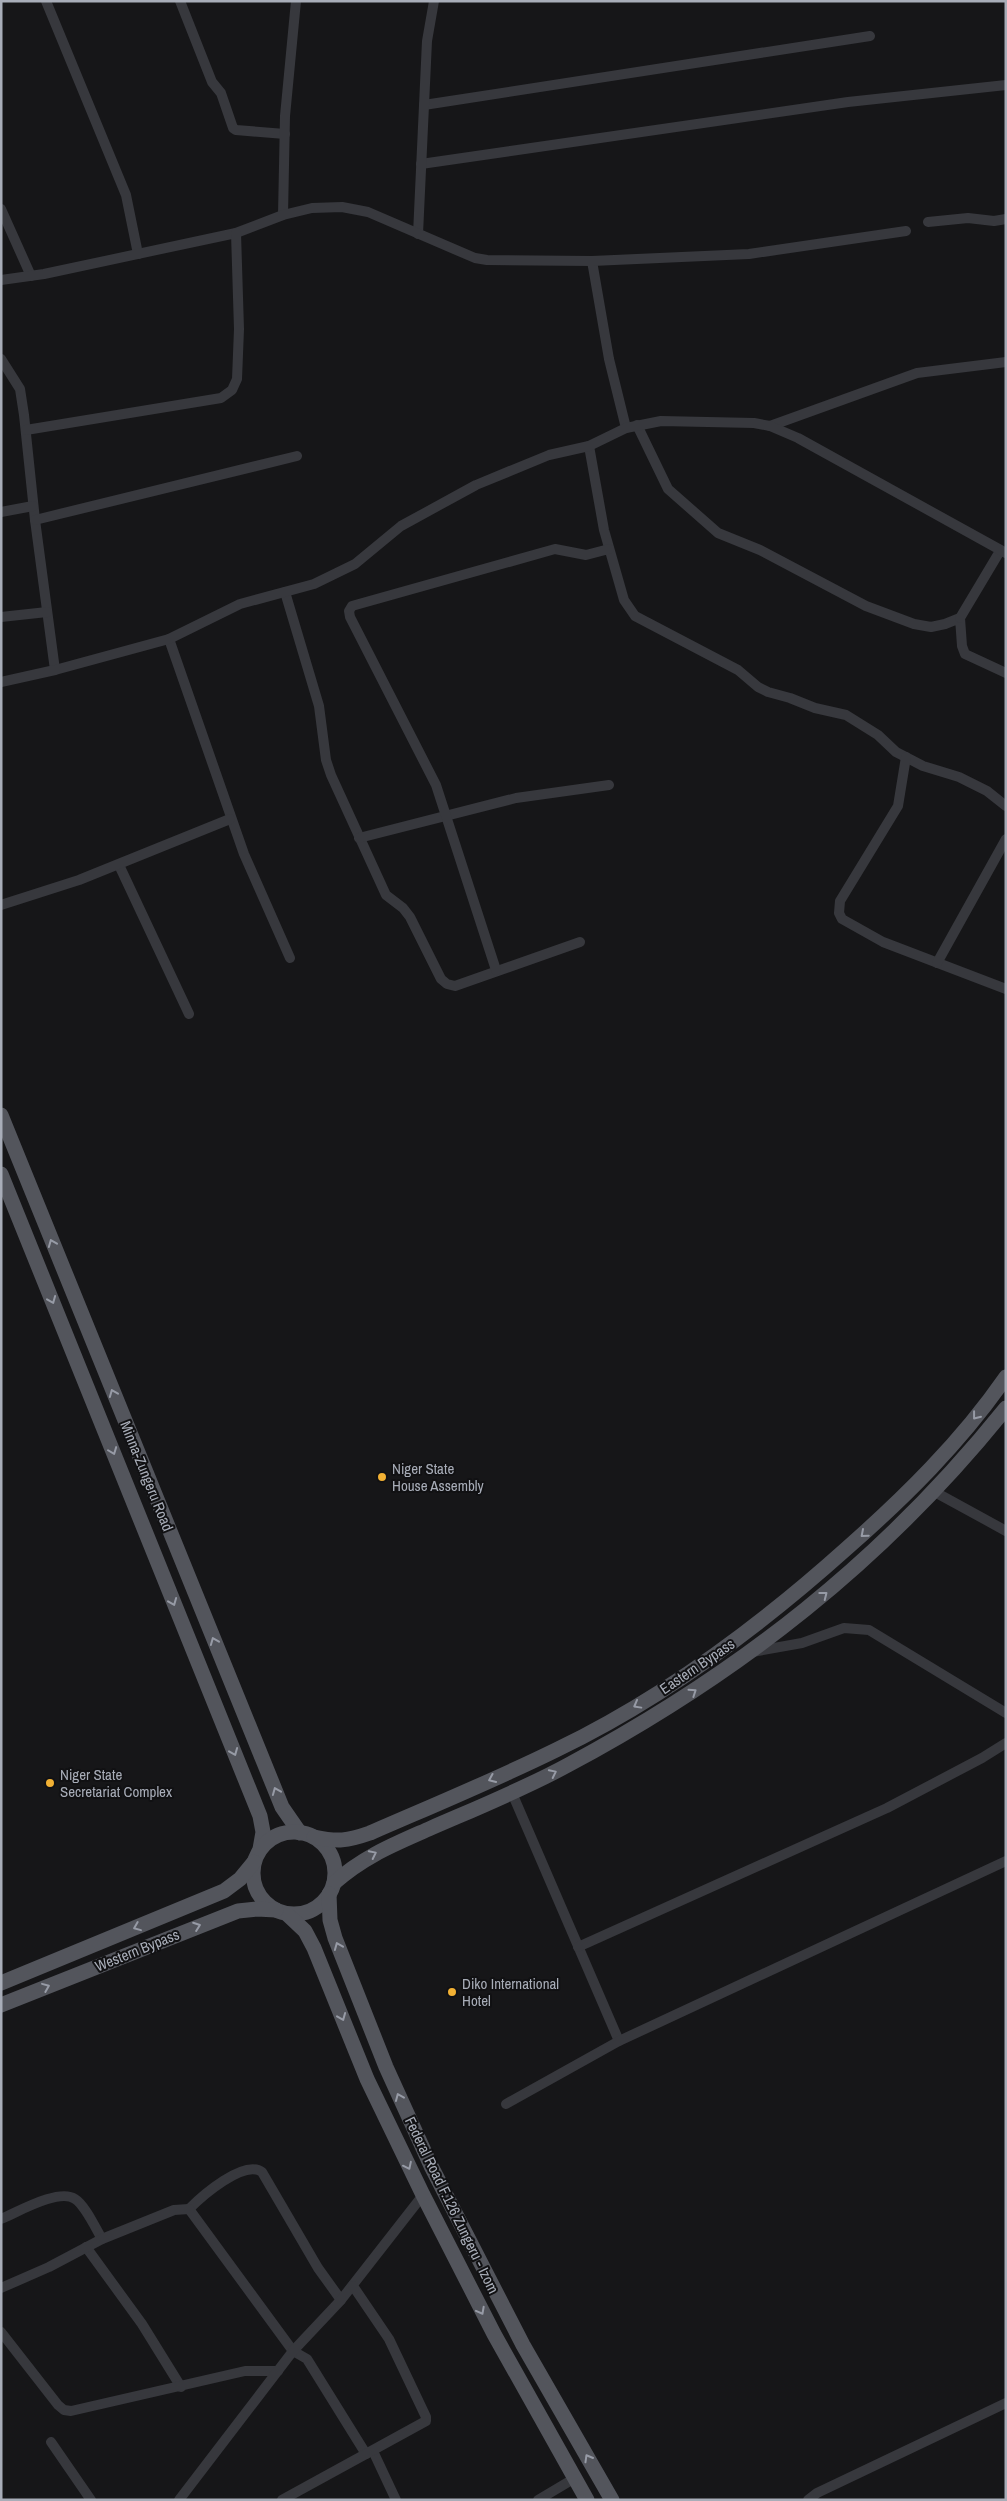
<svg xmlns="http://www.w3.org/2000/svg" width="1007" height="2501" viewBox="0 0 1007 2501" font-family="'Archivo Narrow',sans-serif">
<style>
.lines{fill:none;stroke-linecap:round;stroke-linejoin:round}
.street{stroke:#37383d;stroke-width:10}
.primary{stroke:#53555c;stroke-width:15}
.oneway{stroke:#979ba6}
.poi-dot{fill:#f2b134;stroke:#111113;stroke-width:2}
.labels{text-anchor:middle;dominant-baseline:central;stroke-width:4;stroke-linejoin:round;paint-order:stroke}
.poi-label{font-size:15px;fill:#a8adb8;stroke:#111113;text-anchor:start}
.street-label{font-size:15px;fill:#a8adb8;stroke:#111113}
</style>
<rect width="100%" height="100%" fill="#161618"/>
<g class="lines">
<g class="street">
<path d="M46,1l80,194 12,59"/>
<path d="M180,1l32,81 9,11 12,35 3,2 49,4"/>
<path d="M424,105l446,-69"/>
<path d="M421,164l427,-62 158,-17"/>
<path d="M1,209l30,67"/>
<path d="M283,215l2,-99 11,-115"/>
<path d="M928,222l40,-4 26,3 12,-2"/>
<path d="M418,234l9,-193 7,-40"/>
<path d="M592,261l17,98 17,69"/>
<path d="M1,280l43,-6 192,-41 47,-18 29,-7 30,-1 26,5 107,46 12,2 105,1 157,-7 157,-23"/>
<path d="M1,359l19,30 4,26 11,105 20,150"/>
<path d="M637,425l31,64 50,44 42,17 106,56 48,18 17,3 14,-3 15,-6 2,28 3,8 41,19"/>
<path d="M770,426l147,-53 89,-11"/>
<path d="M26,430l195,-32 11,-8 5,-11 2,-50 -3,-96"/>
<path d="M589,446l15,84 20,70 11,16 103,54 20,17 10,5 22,6 25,10 31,7 32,20 18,17 27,14 36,11 28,14 19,15"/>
<path d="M1,512l32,-6"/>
<path d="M35,520l262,-64"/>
<path d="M285,592l34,114 7,54 5,15 55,120 17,13 7,9 31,62 6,5 8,2 125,-44"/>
<path d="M1,617l46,-5"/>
<path d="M960,618l40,-67"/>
<path d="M169,639l75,215 46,104"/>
<path d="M1,682l54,-12 114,-31 71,-35 74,-20 41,-20 46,-38 75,-41 73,-30 40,-9 37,-18 35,-7 93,2 16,3 28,12 208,115"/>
<path d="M906,757l-8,49 -58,95 -1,12 3,6 41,23 123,47"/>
<path d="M359,838l157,-40 93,-13"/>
<path d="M119,865l70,149"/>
<path d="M1,905l78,-25 151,-61"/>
<path d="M937,963l69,-124"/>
<path d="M496,970l-60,-185 -86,-168 -1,-6 3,-5 7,-2 196,-55 31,6 23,-6"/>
<path d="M933,1491l73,40"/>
<path d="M752,1652l50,-9 42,-15 25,2 137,83"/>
<path d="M512,1793l107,248"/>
<path d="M578,1947l309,-139 95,-50 24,-15"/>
<path d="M506,2104l113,-63 387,-180"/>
<path d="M189,2209c13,-13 55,-50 73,-37l56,96 23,32"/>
<path d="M1,2219c17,-7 58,-31 74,-20 10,6 21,30 27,40"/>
<path d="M86,2247l56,77 39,63"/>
<path d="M1,2288l48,-21 53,-28 72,-29 15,-1 104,142 14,8 59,95"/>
<path d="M1,2332l57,73 6,5 7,1 174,-40h33"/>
<path d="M51,2442l40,58"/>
<path d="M373,2451l23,49"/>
<path d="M179,2500l114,-149 48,-51 82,-105"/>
<path d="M282,2500l144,-79v-4l-37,-78 -36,-53"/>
<path d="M538,2500l37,-22"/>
<path d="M808,2500l9,-7 189,-90"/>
</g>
<g class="primary">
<path d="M1,1115l281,692 18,26"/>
<path d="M1,1174l259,642 3,16 -3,17"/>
<circle cx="294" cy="1873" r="41"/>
<path d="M314,1837c24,5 33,4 56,-4 62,-27 125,-53 186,-83 106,-51 203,-123 290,-201 58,-51 115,-107 160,-172"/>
<path d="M334,1883c30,-27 61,-39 97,-55 46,-20 93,-39 137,-63 172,-92 316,-205 438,-357"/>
<path d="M329,1894l1,26 5,18 51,129 45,99 92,179 89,155"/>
<path d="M287,1914l18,17 9,17 53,131 56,116 71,139 93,166"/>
<path d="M1,1983l223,-92 16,-12 14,-17"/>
<path d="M1,2005l237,-94 19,-2 19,1"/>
</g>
</g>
<defs><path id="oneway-chevron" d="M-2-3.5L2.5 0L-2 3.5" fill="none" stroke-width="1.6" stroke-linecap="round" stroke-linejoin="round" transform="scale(1.25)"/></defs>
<g class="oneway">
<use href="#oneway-chevron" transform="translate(52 1243) rotate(-112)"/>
<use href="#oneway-chevron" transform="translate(52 1300) rotate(68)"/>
<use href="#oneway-chevron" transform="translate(113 1393) rotate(-112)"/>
<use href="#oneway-chevron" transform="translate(976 1416) rotate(128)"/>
<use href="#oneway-chevron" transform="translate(113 1451) rotate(69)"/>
<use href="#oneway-chevron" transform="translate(864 1534) rotate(139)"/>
<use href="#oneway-chevron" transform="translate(824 1595) rotate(-38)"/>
<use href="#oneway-chevron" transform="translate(173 1602) rotate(68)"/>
<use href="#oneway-chevron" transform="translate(214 1641) rotate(-112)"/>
<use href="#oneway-chevron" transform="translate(693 1692) rotate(-34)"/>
<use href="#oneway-chevron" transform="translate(637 1705) rotate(151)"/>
<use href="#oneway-chevron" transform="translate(234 1752) rotate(68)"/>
<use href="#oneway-chevron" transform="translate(553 1773) rotate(-26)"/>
<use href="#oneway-chevron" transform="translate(492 1779) rotate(156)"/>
<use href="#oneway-chevron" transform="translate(276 1791) rotate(-112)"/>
<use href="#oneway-chevron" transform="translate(373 1854) rotate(-26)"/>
<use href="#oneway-chevron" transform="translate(197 1926) rotate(-20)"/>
<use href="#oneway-chevron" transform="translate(137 1927) rotate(158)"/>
<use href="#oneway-chevron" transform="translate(338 1946) rotate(-112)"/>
<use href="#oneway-chevron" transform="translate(46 1987) rotate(-22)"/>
<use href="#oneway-chevron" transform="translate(342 2017) rotate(68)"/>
<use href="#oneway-chevron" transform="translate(399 2097) rotate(-113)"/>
<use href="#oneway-chevron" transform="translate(408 2166) rotate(64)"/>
<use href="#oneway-chevron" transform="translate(481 2311) rotate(62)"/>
<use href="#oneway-chevron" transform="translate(588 2458) rotate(-120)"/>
</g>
<g class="poi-dot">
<circle cx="382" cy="1477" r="5"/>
<circle cx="50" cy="1783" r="5"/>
<circle cx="452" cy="1992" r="5"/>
</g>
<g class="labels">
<g class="poi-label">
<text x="392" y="1468">Niger State<tspan x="392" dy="17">House Assembly</tspan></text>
<text x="60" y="1774">Niger State<tspan x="60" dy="17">Secretariat Complex</tspan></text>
<text x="462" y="1983">Diko International<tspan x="462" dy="17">Hotel</tspan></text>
</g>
<g class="street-label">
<text transform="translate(147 1476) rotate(68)">Minna-Zungeru Road</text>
<text transform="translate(697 1666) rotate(-34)">Eastern Bypass</text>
<text transform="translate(137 1950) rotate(-22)">Western Bypass</text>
<text transform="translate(452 2205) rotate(64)">Federal Road F.126 Zungeru - Izom</text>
</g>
</g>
<rect width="1007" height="2501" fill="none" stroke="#a8adb8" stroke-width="5"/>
</svg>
